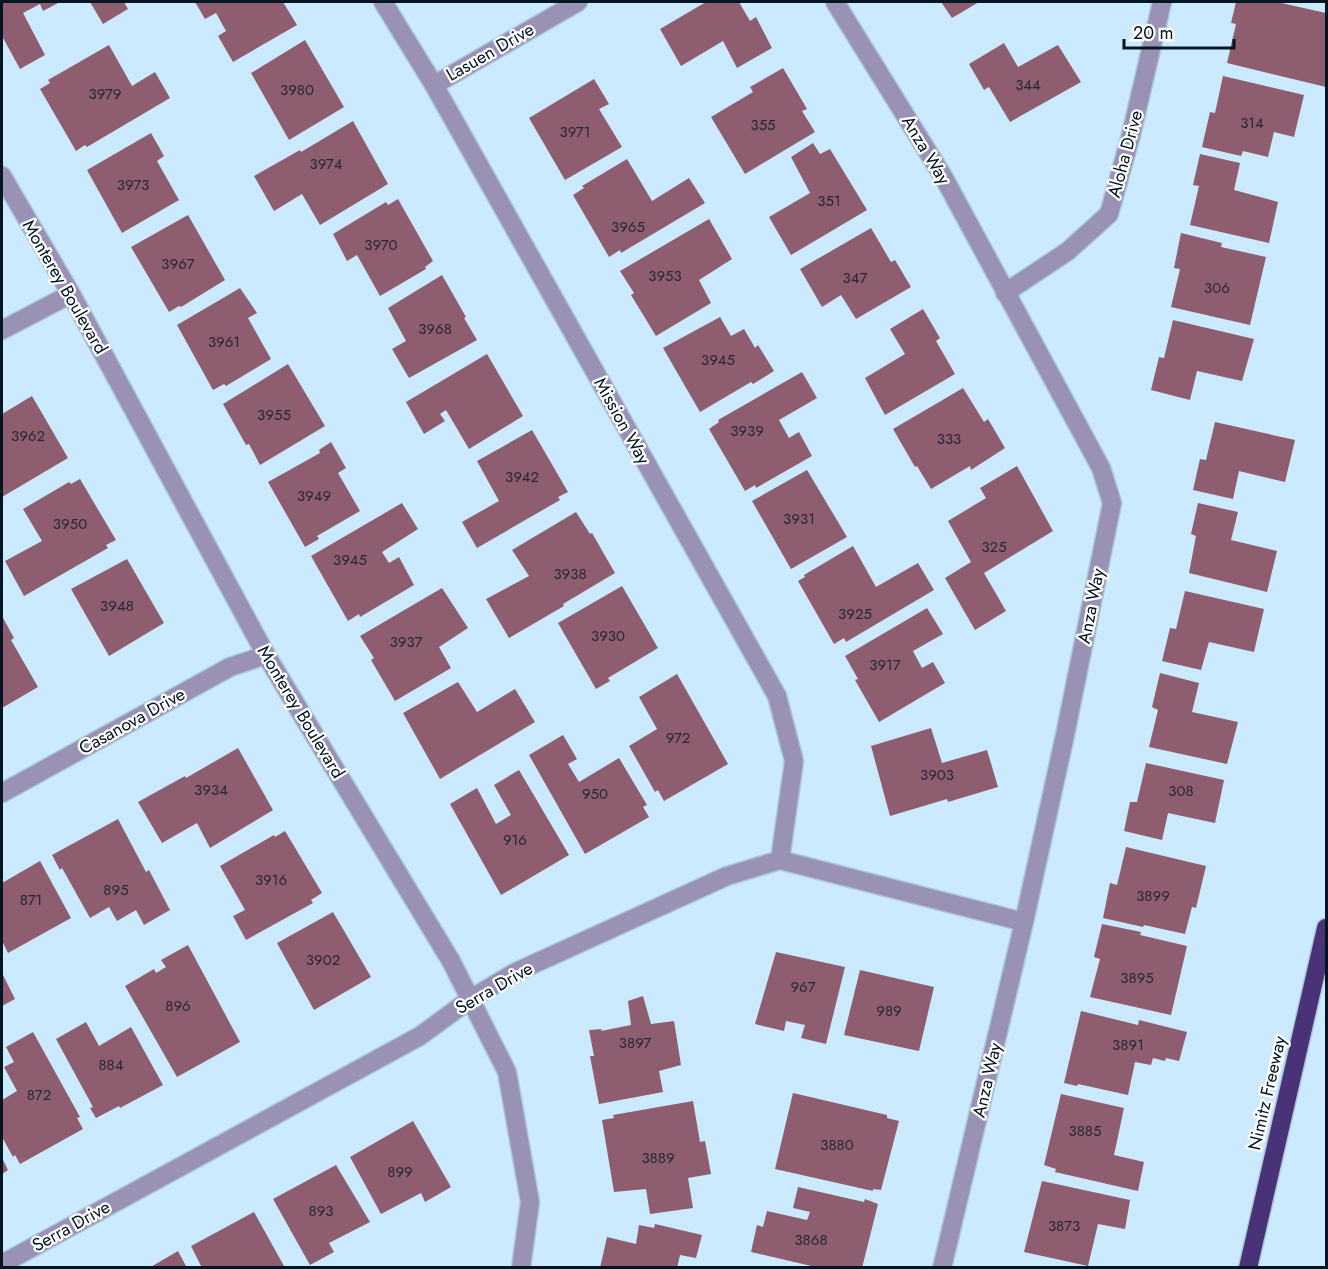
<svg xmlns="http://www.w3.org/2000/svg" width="1328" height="1269" viewBox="0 0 1328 1269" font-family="Jost,sans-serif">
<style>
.building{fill:#8f5d70}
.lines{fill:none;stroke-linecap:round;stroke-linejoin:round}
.street-casing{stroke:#acc8db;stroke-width:21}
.highway-casing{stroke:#acc8db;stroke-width:21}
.street{stroke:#9a92b4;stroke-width:18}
.highway{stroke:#493277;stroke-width:18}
.labels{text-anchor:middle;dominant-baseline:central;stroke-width:4.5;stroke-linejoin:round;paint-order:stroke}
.number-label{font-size:15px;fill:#262835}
.street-label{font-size:18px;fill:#031621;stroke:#fff}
</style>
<rect width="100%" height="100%" fill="#cceafe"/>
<g class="building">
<path d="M2,2h58l-17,9 -3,-7 -17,9 22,42 -25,14 -18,-33z"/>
<path d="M90,2h34l4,7 -25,15z"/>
<path d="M195,2h88l14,23 -64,37 -15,-26 8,-5 -10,-18 -11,6z"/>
<path d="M706,2h33l11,19 6,-4 16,31 -35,20 -14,-27 -42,25 -21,-37z"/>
<path d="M941,2h38l-27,16z"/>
<path d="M1236,2h41l49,11v74l-99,-24 9,-39 -5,-1z"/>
<path d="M305,40l39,67 -55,33 -38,-67z"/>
<path d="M1004,43l14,24 40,-22 23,37 -71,40 -21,-35 -5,3 -15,-26z"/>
<path d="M109,45l23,41 23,-14 15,26 -83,49 -2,-2 -9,6 -36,-62 10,-6 -2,-3z"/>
<path d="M783,68l24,41 -5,2 13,21 -70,42 -34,-57 42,-25 -3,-5z"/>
<path d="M1223,76l81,19 -10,42 -20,-5 -6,25 -25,-6 -2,5 -39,-9 8,-35 5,1z"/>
<path d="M594,79l15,25 -10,5 23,38 -57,33 -36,-62z"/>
<path d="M353,121l35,63 -68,41 -18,-31 -28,17 -20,-35 46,-26 1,2z"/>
<path d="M151,133l13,23 -7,5 22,39 -57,33 -35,-63z"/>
<path d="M813,143l7,11 10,-5 37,61 -76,45 -22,-38 41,-24 -19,-36z"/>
<path d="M1200,154l40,9 -6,27 44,12 -9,41 -79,-18 9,-39 -6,-1z"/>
<path d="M627,159l25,42 37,-23 16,25 -84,50 -1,-3 -11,7 -36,-62 11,-7 -2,-2z"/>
<path d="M398,199l35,62 -8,6 1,2 -46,27 -23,-41 -10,6 -14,-27 53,-32 2,3z"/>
<path d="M188,215l37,65 -44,27 -2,-1 -10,6 -38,-65z"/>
<path d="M709,219l23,40 -33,21 12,23 -55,33 -25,-41 3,-2 -14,-22z"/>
<path d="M871,228l20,34 4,-2 16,27 -55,32 -15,-24 -19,12 -22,-38z"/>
<path d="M1181,233l41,10 -1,4 45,10 -16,68 -79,-18 9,-38 -6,-1z"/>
<path d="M442,275l24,42 -2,1 13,22 -68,38 -17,-29 14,-8 -18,-33z"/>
<path d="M240,288l17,25 -9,5 23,41 -45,27 -2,-2 -11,6 -36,-65z"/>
<path d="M923,309l17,29 -4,3 19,33 -70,41 -20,-37 40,-24 -15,-25z"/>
<path d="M720,317l11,19 13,-7 11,19 3,-3 16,26 -21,13 -2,-2 -51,30 -37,-64z"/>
<path d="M1173,320l81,19 -12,42 -45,-10 -7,29 -39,-10 8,-33 5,1z"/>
<path d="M487,354l36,62 -54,33 -23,-39 -6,4 5,7 -21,13 -18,-32z"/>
<path d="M288,364l37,62 -65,39 -11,-21 -3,1 -23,-41z"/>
<path d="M802,372l15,26 -38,22 10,18 10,-6 13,24 -56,32 -1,-3 -10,6 -36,-62 10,-7 -1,-2z"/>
<path d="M963,388l21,34 4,-3 17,29 -34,22 -1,-4 -39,23 -14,-23 -2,1 -22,-38z"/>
<path d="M32,396l36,62 -66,39v-83z"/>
<path d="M1215,422l80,18 -10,42 -46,-11 -6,28 -40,-9 7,-31 6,1z"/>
<path d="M532,430l36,62 -10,5 2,3 -83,48 -15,-26 37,-21 -22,-40z"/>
<path d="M331,442l15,26 -8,5 22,38 -43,25 2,3 -14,8 -37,-65 52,-29 -1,-3z"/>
<path d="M1017,466l36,65 -69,42 22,38 -31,19 -30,-52 26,-16 -23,-41 38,-23 -6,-10z"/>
<path d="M807,470l40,67 -56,32 -39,-68z"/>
<path d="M80,479l36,61 -10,5 2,3 -84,48 -19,-35 37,-20 -19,-32 46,-27 2,2z"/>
<path d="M402,503l16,26 -36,23 7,11 10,-6 15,28 -54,32 -1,-3 -11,7 -37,-65z"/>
<path d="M1198,503l40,9 -7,28 46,11 -10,41 -78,-19 7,-37 -5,-2z"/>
<path d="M576,512l14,22 2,-1 23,40 -52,31 1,2 -55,32 -23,-39 43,-23 -17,-26z"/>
<path d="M853,546l23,41 42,-24 16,27 -88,52 -2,-4 -10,6 -36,-63 7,-4 -1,-2z"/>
<path d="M127,559l37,64 -55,33 -38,-67z"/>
<path d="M622,586l36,62 -50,30 2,3 -14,8 -38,-66z"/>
<path d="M442,588l26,40 -29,19 12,21 -56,33 -24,-41 3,-2 -14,-22z"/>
<path d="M1185,591l79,18 -10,43 -45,-10 -8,28 -39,-9 8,-33 6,1z"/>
<path d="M927,608l16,26 -30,17 9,17 11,-6 12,21 -66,39 -24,-42 3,-1 -13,-23z"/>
<path d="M2,616l12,22 -3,2 27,47 -36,21z"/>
<path d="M1160,673l39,10 -7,29 46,10 -11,42 -78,-17 9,-37 -6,-3z"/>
<path d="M677,674l51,90 -64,37 -6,-11 -3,2 -26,-46 28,-17 -18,-32z"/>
<path d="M458,682l19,30 38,-23 20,33 -95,57 -37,-66z"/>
<path d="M931,728l11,35 45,-13 11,37 -50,15 -1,-3 -57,17 -19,-70z"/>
<path d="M563,735l14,24 -9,5 11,18 40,-24 28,47 -4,2 6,10 -64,37 -56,-99z"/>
<path d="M238,748l35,62 -63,38 -13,-25 -35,20 -24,-41 47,-26 1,2z"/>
<path d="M1146,763l78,17 -9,43 -47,-10 -6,27 -38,-9 6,-29h7z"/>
<path d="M519,770l50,85 -68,40 -51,-91 27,-16 19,36 15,-9 -17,-30z"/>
<path d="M118,819l28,53 3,-2 21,40 -26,15 -8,-15 -19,11 -8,-14 -19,11 -28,-50 -2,2 -8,-15z"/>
<path d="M285,831l37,62 -11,7 2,3 -67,37 -13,-24 12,-6 -25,-44 54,-31 1,2z"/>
<path d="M1126,847l80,19 -10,42 -4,-1 -7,27 -41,-9 -1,2 -40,-9 7,-35 7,2z"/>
<path d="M40,861l31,57 -63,35 -6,-12v-58z"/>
<path d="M333,912l38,65 -57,33 -37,-67z"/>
<path d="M1102,924l39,8 -1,3 47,11 -16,69 -81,-18 10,-38 -6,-2z"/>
<path d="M188,945l52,97 -63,35 -52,-91 29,-17 2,4 10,-6 -5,-7z"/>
<path d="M776,952l69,15 -19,77 -25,-6 4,-13 -19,-4 -2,10 -29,-7z"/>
<path d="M860,970l74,17 -15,64 -75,-16z"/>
<path d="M2,973l13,26 -13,7z"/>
<path d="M643,996l8,28 23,-3 7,44 -22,6 4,21 -64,12 -9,-48h4l-5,-26 13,-1 -1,2 30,-6 -3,-24z"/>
<path d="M1081,1011l57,14 1,-5 48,12 -8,29 -13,-3 -1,3 -12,-3 -2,7 -16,-3 -7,33 -50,-11 -1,2 -13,-3z"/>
<path d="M86,1022l13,24 32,-19 32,58 -43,23 -1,-2 -23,12 -6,-10 3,-1 -37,-68z"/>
<path d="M33,1032l47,85 -3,1 6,11 -63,35 -5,-9 -2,2 -11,-20v-37l15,-9 -13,-24 10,-5 -8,-15z"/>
<path d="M793,1093l94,22v3l12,3 -18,69 -8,-1v2l-98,-22z"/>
<path d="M1061,1094l63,14 -10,47 30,7 -6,29 -83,-19 1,-3 -12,-4z"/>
<path d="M693,1101l7,41 5,-1 6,33 -23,4 5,30 -43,6 -4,-25 -32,3 -12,-72 12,-2 -1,-3z"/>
<path d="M413,1121l38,66 -26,15 -4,-9 -40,21 -31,-57z"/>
<path d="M2,1158l6,12 -6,4z"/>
<path d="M336,1165l34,57 -41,21 5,9 -24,13 -37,-66z"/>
<path d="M1042,1181l88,19 -5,29 -27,-5 -10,42 -64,-14z"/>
<path d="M798,1187l66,15 1,-3 13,5 -16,64h-42l-69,-16 6,-27 6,2 4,-16 40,9 3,-8 -17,-4z"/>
<path d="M254,1212l30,54 -82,2 -11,-22z"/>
<path d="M655,1224l47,11 -6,23 -16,-3 -3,13h-77l7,-31 29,7 3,-19 15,3z"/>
<path d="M178,1251l9,17h-38z"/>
</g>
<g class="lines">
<defs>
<g id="street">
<path d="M383,2l51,83 343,611 17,65 -14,99"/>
<path d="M835,2l109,176 157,290 11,35 -47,232 -41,187 -82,346"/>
<path d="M434,85l144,-83"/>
<path d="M2,176l69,118 195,361 185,306 56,111 23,130 -9,66"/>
<path d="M1005,293l63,-42 41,-37 22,-79 31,-133"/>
<path d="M2,330l69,-36"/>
<path d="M2,793l228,-126 36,-12"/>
<path d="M2,1264l418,-228 52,-38 44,-26 211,-96 53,-16 244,62"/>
</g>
<path id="highway" d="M1248,1268l78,-340"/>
</defs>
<use href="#street" class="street-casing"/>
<use href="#highway" class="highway-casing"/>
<use href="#street" class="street"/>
<use href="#highway" class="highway"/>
</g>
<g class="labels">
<g class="number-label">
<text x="1028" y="85">344</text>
<text x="297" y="90">3980</text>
<text x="105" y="94">3979</text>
<text x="1252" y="123">314</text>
<text x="763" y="125">355</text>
<text x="575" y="132">3971</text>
<text x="326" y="164">3974</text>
<text x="133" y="185">3973</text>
<text x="829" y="201">351</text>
<text x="628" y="227">3965</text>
<text x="381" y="245">3970</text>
<text x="178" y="264">3967</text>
<text x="665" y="276">3953</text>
<text x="855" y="278">347</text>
<text x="1217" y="288">306</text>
<text x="435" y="329">3968</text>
<text x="224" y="342">3961</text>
<text x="718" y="360">3945</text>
<text x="274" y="415">3955</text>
<text x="747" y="431">3939</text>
<text x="28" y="436">3962</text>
<text x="949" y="439">333</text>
<text x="522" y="477">3942</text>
<text x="314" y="496">3949</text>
<text x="799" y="519">3931</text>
<text x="70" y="524">3950</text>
<text x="994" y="547">325</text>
<text x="350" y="560">3945</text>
<text x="570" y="574">3938</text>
<text x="117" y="606">3948</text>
<text x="855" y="614">3925</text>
<text x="608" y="636">3930</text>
<text x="406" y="642">3937</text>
<text x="885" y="665">3917</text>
<text x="678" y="738">972</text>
<text x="937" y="775">3903</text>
<text x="211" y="790">3934</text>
<text x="1181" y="791">308</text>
<text x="595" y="794">950</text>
<text x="515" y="840">916</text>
<text x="271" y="880">3916</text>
<text x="116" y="890">895</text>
<text x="1153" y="896">3899</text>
<text x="31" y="900">871</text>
<text x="323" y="960">3902</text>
<text x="1137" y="978">3895</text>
<text x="803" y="987">967</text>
<text x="178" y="1006">896</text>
<text x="889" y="1011">989</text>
<text x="635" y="1043">3897</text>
<text x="1128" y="1045">3891</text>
<text x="111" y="1065">884</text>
<text x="39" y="1095">872</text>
<text x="1085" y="1131">3885</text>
<text x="837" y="1145">3880</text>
<text x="658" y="1158">3889</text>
<text x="400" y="1172">899</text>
<text x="321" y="1211">893</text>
<text x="1064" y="1226">3873</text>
<text x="811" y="1240">3868</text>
</g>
<g class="street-label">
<text transform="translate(490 52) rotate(-30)">Lasuen Drive</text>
<text transform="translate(926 150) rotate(59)">Anza Way</text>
<text transform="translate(1125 154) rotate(-75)">Aloha Drive</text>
<text transform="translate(65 287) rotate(60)">Monterey Boulevard</text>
<text transform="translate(622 421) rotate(61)">Mission Way</text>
<text transform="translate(1091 606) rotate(-79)">Anza Way</text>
<text transform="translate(301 712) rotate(59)">Monterey Boulevard</text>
<text transform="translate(132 721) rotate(-29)">Casanova Drive</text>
<text transform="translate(494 988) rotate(-30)">Serra Drive</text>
<text transform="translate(987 1080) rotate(-77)">Anza Way</text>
<text transform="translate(1267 1093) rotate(-77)">Nimitz Freeway</text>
<text transform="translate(71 1226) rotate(-29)">Serra Drive</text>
</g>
</g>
<rect width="1328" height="1269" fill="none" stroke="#031621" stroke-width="6"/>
<path d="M1124 39v9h110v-9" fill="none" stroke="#031621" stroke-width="3"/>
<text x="1133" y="39" font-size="18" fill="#031621" stroke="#ffffff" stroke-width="4.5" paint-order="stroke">20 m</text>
</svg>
